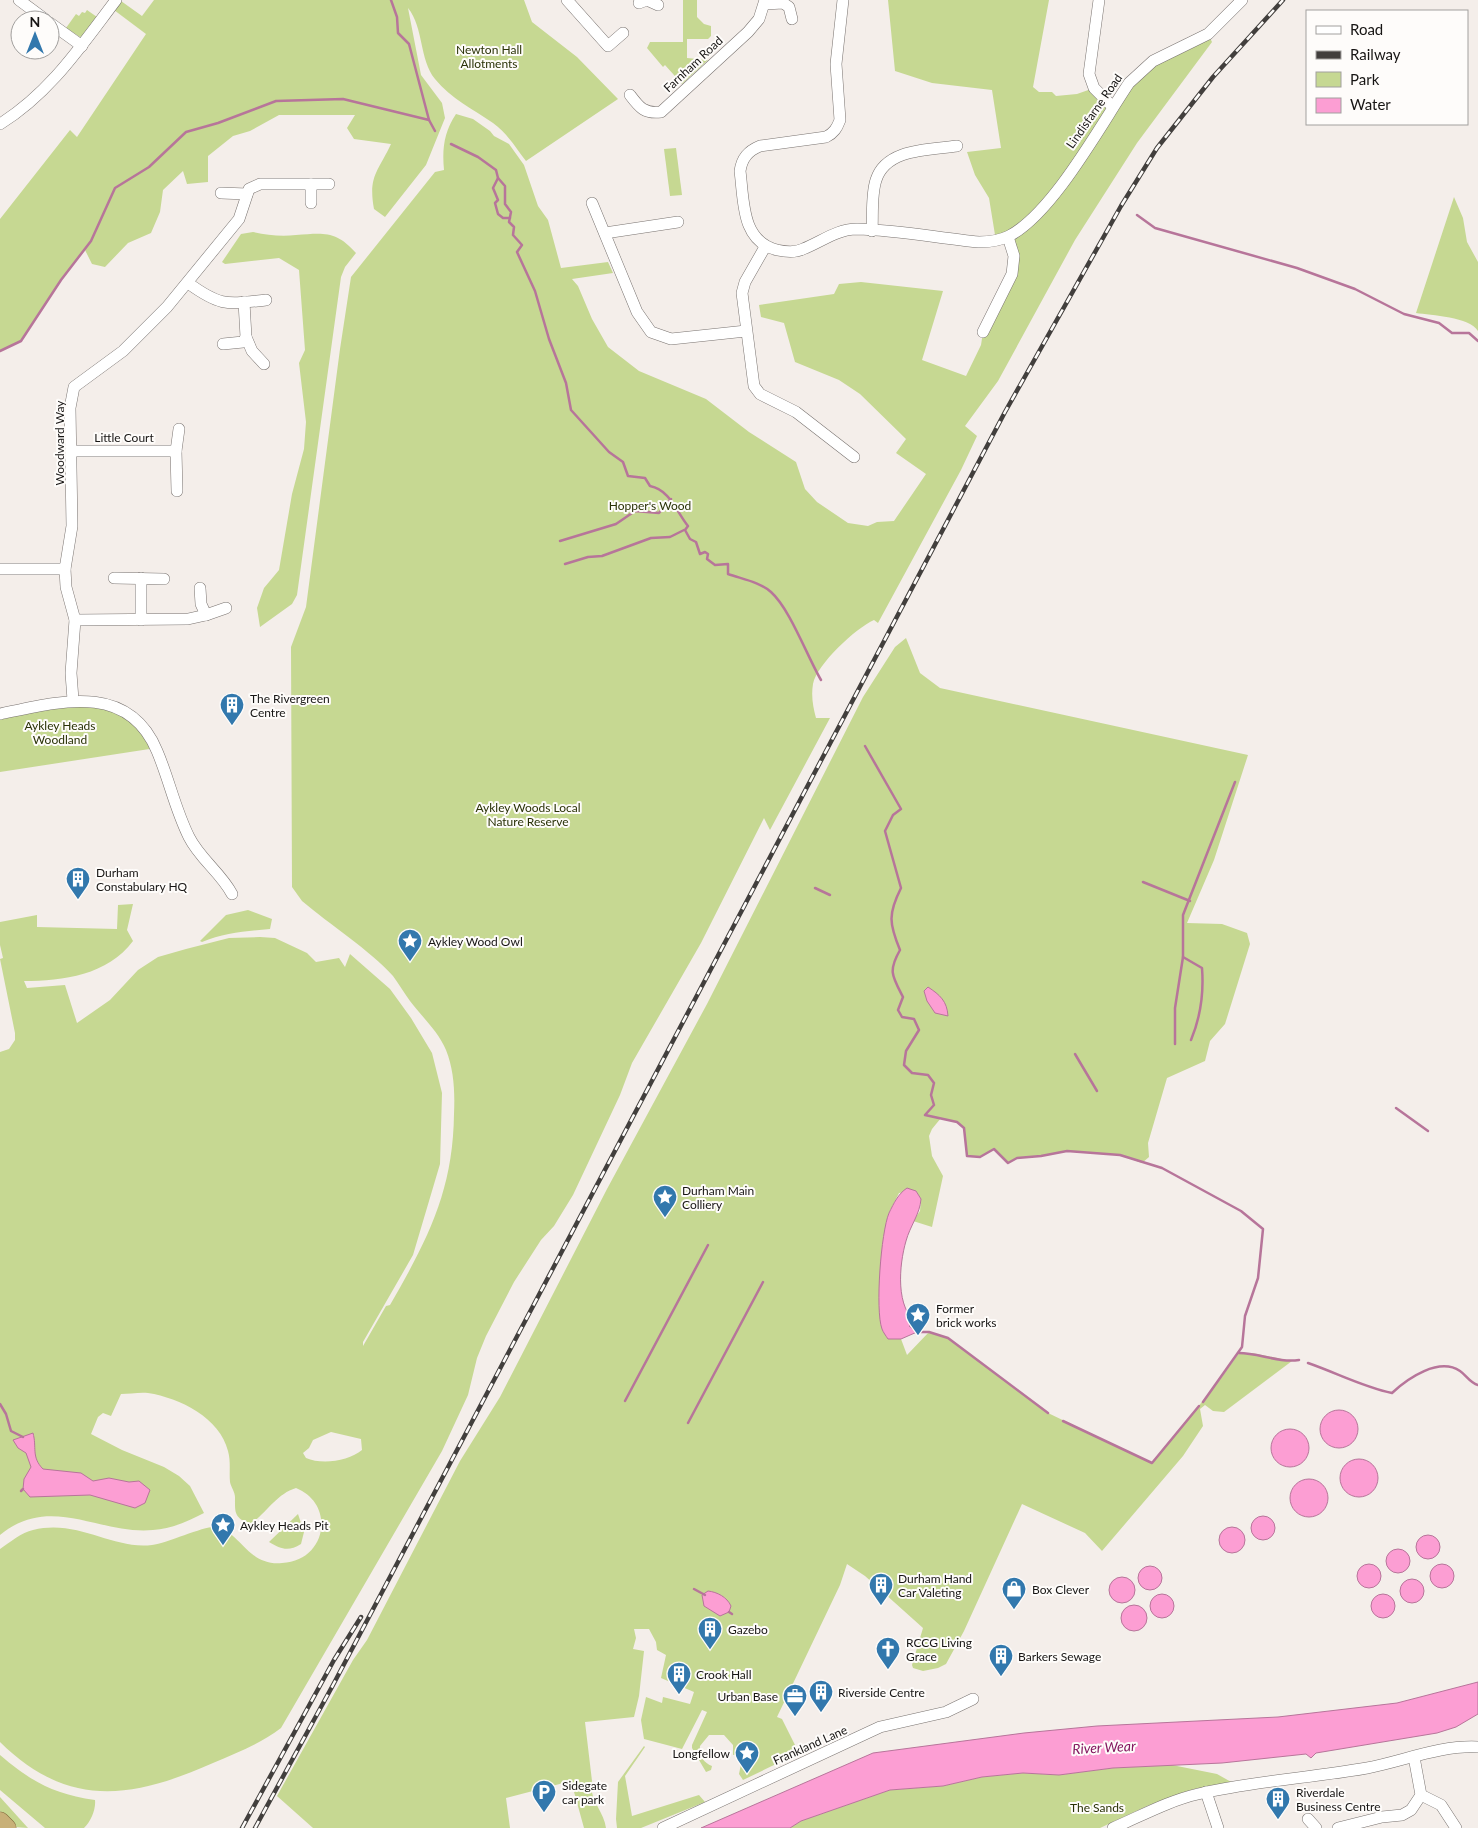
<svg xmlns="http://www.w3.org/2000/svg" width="1478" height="1828" viewBox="0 0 1478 1828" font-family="Lato,sans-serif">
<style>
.green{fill:#c6d892;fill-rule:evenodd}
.water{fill:#fc9ed3;stroke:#b7759a}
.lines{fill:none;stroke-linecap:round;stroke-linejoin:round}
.stream{stroke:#b7759a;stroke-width:2.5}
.minor-casing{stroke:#797370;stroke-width:12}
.trunk-casing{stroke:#816d3f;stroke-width:19}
.minor{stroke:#fff;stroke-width:11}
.trunk{stroke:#c8b078;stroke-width:18}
.rail-casing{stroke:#423f3d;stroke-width:4.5}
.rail{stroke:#fefcfa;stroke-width:2.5;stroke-dasharray:8;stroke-linecap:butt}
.labels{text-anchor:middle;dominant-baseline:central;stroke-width:4;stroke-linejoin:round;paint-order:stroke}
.park-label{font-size:12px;fill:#2a3207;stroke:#fefcfa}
.street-label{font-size:12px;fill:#171514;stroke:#fefcfa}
.poi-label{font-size:12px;fill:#171514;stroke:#fefcfa;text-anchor:start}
.water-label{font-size:14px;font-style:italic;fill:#83175f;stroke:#fefcfa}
</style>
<rect width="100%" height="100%" fill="#f4eeea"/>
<g class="green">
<path d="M154,0h370l8,22 45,35 41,42 -92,62c-10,-13 -19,-28 -33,-38 -20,-14 -42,-24 -58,-44 -16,-20 -11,-51 -27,-71l13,67 21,28 3,15 -19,47 -41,52 -11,-8c-6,-33 4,-37 17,-65l-37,-5 -7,-11 8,-13h-76l-29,16 -17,5 -25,20v26l-21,2 -4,-13 -20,19 -3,22 -9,21 -23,10 -23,24 -13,-3 -7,-14 -24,30 -40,61 -21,10v-132l70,-89 7,7 69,-103 -32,-24 7,-9 21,15z"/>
<path d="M683,0h14v17l7,7 7,2v10l-3,3h-21v19l21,2 -26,24 -17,-19 -2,2 -16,-19 3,-6h33z"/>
<path d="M888,0h161l-16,87 6,5h13l4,4 21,-2 17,-6 19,19 27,-36 68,-37 4,8 -75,101 -62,97 -77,141 -33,45 12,10 -16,34 -83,153 -4,-3c-18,8 -57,44 -61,64 -2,12 0,23 3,34h14l-60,112 -6,-12 -63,125 -69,120 -12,32 -47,100 -19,31 -13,14 -27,42 -28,54 -9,22 -9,37 -26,56 -161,277c-21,16 -45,25 -68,35 -81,36 -145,46 -213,-21v-193c9,-6 22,-17 33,-19 46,-11 79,20 119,15 16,-2 56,-21 65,-18 24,6 31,39 65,36 45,-2 54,-59 14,-75 -20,6 -30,26 -47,37 -15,-10 -14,-11 -14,-28 0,-5 -4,-10 -5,-15 -1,-10 1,-20 -2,-31 -8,-33 -48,-53 -80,-58 -8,-1 -19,1 -27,1l-10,22 -8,-3 -5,4 -7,17 31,16 42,17 15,9 11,10 14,27c-15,8 -33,16 -51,17 -54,5 -102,-37 -153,5v-483l9,-3 6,-9v-7l-15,-74 3,-1 -3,-13v-23l37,-7v12l80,2 1,-24 15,-1 -6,26 6,11c-25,34 -70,40 -109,40l3,7 38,-3 12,38 33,-23 28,-30 20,-13 28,-8 43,-11 31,-1 15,1 32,15 9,9 23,-4 6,9 5,-13 40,35 21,29 21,35 10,40 -2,71 -27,91 -50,87v4l23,-40 4,-1c38,-66 63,-114 64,-191 1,-22 0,-44 -8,-64 -8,-19 -24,-33 -36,-49 -6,-8 -11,-17 -17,-25 -22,-25 -64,-52 -91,-75l-10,-14 -1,-240 15,-40 34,-258 11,-72 84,-105 9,-2c-2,-21 0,-38 12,-56l17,5 17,12 4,5 15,8 15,21 14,41 10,14 13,48 47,-6 5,11 -41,6 6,7 14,33 16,28 31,24 67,28 43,33 47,30 9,27 12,13 31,21 20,3 9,-4 17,-1 32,-47 -30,-21 10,-14 -46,-45 -21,-14 -44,-18 -11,-39 -23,-6 -2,-12 75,-11 5,-10 22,-2 82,9 -21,69 44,16 15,-31 2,-13 29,-58 -4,-37 -12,4 -7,-43 -14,-23 -8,-23 34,-4 -9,-58 -60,-7 -37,-12zM331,1432l30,7 1,11c-13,11 -40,15 -56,8l-3,-5 6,-5 4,-8z"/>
<path d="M87,10l10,7 -15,19 -2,1 -14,-9 10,-14 3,2 3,-4 3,1z"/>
<path d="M676,148l6,47 -12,1 -6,-47z"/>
<path d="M1454,197l9,21 4,24 11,20v69c-8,-14 -47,-16 -62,-18z"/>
<path d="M253,232c14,3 28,5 43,3 27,-2 40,-5 60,18l-11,14 -4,10 -44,318 -5,9 -32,23 -3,-19 7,-20 15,-18 13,-76 12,-45 2,-27 -7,-59 6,-13 -6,-80 -20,-12 -54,6 -3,-2 19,-28z"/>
<path d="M906,638l14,35 20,15 308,67 -34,105 -27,63 35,1 25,9 3,11 -25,80 -15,17 -5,20 -38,17 -19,65 1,14 -7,6 -22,-8 -53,-4 -26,5 -24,2 -9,5 -14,-14 -14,8 -13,-1 -3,-28 -7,-6 -16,-4 -9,11 -3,7 3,20 11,20 -11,51 -19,-6 7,-10 1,-12 -5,-8 -17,2 -11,22 -8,73 8,51h13l6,16 22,-23 19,6 100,75 104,50 67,-82 20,-28h13l40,8 -68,51 -11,-1 -8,-6 -5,4 3,17 -20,30 -81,95 -17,-18 -63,-29 -58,127 -18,33 -8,4 -15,3 -10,-3 -1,-3 11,-37 -58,-52 -18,-12 -7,21 -63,132 5,2 17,34 -56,27 -4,-6 3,-15 3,-2 -2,-4 -10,2v-10l-9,-10h-15l-9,11c-1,10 3,16 12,20l-1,4 -5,2 -14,-24v-3l15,-33 -5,-2 -20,39 -38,-10 -3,-19 5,-23 16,6 1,-6 27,7 4,-12 -33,-14 5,-23 -9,-5 -1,-8 -7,-13h-15l2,9 -3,11 11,2 -5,45 -5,21 -49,5 7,59c-4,18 12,30 14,47h-22l-13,-47 -65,17 4,30h-197l-36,-32 76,-136 14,-20 93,-179 40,-64 107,-208 100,-185 156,-307 32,-50z"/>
<path d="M73,700l56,15 27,33 -156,24v-58z"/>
<path d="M248,910l24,9 -2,10c-23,2 -46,4 -68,13l-2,-1 26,-26z"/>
<path d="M298,1514l6,18 -3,12c-13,8 -20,5 -32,-2z"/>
<path d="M644,1746l1,1 -20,29 7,40 67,-21 6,7 -64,26h-24l-1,-9 2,-37z"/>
<path d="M0,1755c32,27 53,39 95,45 1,9 -4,21 -11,28h-39l-45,-38z"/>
<path d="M1172,1765l45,9 16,9 -39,6 -47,17 -47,22h-310l11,-7 89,-31 53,-4 39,-9 41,-4 36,2 54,-7z"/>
<path d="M0,1797l28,31 -14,-1 -14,-16z"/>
</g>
<g class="water">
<path d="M928,987c12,8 19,14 20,29l-13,-3 -8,-12 -3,-10z"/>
<path d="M907,1188l9,3 5,8c-1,15 -11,27 -15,42 -7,24 -11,68 12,83l-9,2 8,6 -16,7h-13c-2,-3 -5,-7 -6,-10 -7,-19 -1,-97 7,-116 5,-10 9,-19 18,-25z"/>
<circle cx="1339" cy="1429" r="19"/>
<circle cx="1290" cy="1448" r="19"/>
<path d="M33,1433c4,14 -2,24 10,36l38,4 12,8 16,-3 20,4 10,-1 11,9 -5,13 -10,5 -45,-13 -60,2 -7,-8 1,-10 7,-12 -5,-14 -8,-5 -5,-8z"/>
<circle cx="1359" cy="1478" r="19"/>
<circle cx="1309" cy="1498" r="19"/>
<circle cx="1263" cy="1528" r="12"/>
<circle cx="1232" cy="1540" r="13"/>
<circle cx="1428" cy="1547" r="12"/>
<circle cx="1398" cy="1561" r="12"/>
<circle cx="1369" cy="1576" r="12"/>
<circle cx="1442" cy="1576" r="12"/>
<circle cx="1150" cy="1578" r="12"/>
<circle cx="1122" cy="1590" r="13"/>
<circle cx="1412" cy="1591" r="12"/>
<path d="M708,1591c9,1 19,6 23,15l-2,6 -9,4 -16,-10 -2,-11z"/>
<circle cx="1383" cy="1606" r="12"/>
<circle cx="1162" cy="1606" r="12"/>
<circle cx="1134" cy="1618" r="13"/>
<path d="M1478,1682v32l-22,13 -19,6 -121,20 -5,5 -5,-4 -84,9 -109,5 -54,7 -36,-2 -41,4 -39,9 -53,4 -89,31 -11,7h-89l172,-75 151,-20 73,-7 181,-9 119,-14z"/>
</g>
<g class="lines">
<g class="stream">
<path d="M391,0l6,17 1,16 11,11 20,76"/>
<path d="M451,144l27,13 18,13 2,8 7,8v18l6,8 -2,10 5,5 -1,8 9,10 -5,7 18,39 14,48 17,44 5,27 38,42 14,10 5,14 17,2 5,8c20,4 26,25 38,40l-3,4 5,9 6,3 4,12 5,-2 3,2 -1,5 8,6 13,-1v10c14,5 32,8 43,18 19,17 36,64 50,88"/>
<path d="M498,178l-5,10 5,12 -3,3 3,11 5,4h7"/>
<path d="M1137,215l18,13 142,40 58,21 49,25 35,9 13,10h17l9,8"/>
<path d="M0,351l21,-10 40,-61 30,-39 24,-53 34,-21 37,-35 32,-9 58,-22 67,-2 86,21 6,11"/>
<path d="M560,541l56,-17 19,-13 24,2 12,-14"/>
<path d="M565,564l23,-7 14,-1 49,-18 19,-1 14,-7"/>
<path d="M865,746l36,63 -8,6 -8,16 16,57c-13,26 -12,35 -1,62 -12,21 -8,26 3,47l-5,13 4,7 12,2 5,11 -13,21 -2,14 8,8 16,2 6,8 -3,12 3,10 -9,10 32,7 7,6 3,28 13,1 14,-8 14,14 9,-5 24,-2 26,-5 53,4 42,13 79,43 22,18 -5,49 -13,38 -3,31 -39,55"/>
<path d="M1143,882l47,19"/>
<path d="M815,888l15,7"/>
<path d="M1191,1040c10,-24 13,-46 11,-72l-19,-11v-42l52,-133"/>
<path d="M1175,1044v-36l8,-51"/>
<path d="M1075,1054l22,37"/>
<path d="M1396,1108l32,23"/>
<path d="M917,1332h12l19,6 100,75"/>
<path d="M1239,1353c20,0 39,10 60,7"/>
<path d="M1308,1363c29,10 55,24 84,30 16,-15 47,-36 68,-22 6,4 10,12 18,14"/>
<path d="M625,1401l83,-156"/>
<path d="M0,1404l6,10 5,17 12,6"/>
<path d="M1063,1421l89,42 47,-57"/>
<path d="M688,1423l75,-141"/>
<path d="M21,1491l2,-2"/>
<path d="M694,1589l11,6"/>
<path d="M729,1612l3,2"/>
</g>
<defs>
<g id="minor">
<path d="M19,0l27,20"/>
<path d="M567,0l41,46 15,-13"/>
<path d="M843,0l-7,64 4,56c-3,8 -6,13 -14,17l-66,9c-12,5 -18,12 -20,25 4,30 1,70 37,79 9,2 18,3 26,-1 18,-7 34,-20 54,-20 40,1 82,9 122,13 10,0 20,-1 30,-6 44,-23 91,-110 120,-153l24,-22 55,-27 34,-34"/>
<path d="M1099,0l-10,74 5,14 19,19"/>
<path d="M639,3l8,-3 11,5"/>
<path d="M765,4l18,-1 6,4 3,12"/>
<path d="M50,23l32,23"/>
<path d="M630,95c9,12 14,19 31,17l87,-80 11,-13 6,-19"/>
<path d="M0,124c50,-31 81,-78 116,-124"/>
<path d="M221,193l26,1"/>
<path d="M311,203v-19"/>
<path d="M592,203l45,109 14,20 20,7 75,-8"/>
<path d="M872,231c1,-16 -1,-36 4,-51 10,-32 54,-30 81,-34"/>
<path d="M605,233l73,-11"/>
<path d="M765,247l-20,35 -3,11 12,93 6,8 36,18 58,45"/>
<path d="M188,283c33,24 39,21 78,17"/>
<path d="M983,332l29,-58 2,-18 -6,-19"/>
<path d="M246,337l6,14 12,13"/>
<path d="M223,344l20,-2 3,-5 -2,-35"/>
<path d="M72,451h104"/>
<path d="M177,491l-1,-40 3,-22"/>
<path d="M0,569h65"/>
<path d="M114,578l50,1"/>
<path d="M141,578v42"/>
<path d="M206,615l20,-7"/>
<path d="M75,620l113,-1 18,-4 -5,-11 -1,-16"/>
<path d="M73,700l-2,-27 4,-53 -9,-33 -1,-18 7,-43 -2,-118 4,-21 49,-36 44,-44 72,-88 10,-30 11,-5h69"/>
<path d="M0,714c57,-12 128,-33 157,37 12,28 18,58 32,86 11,22 32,36 43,57"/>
<path d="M1206,1792l12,36"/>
<path d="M1421,1795l20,10 15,23"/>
<path d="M1308,1819l8,9"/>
<path d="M663,1828l217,-101 66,-15 27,-13"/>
<path d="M1113,1828c28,-12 55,-27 85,-34 55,-13 112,-16 169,-26 37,-7 73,-23 111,-21"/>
<path d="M1338,1828l44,-11 20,-2 9,-5 10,-15 -7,-38"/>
</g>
<path id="trunk" d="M0,1821l7,7"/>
</defs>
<use href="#minor" class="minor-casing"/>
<use href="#trunk" class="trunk-casing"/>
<use href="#minor" class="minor"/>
<use href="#trunk" class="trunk"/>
<defs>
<g id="rail">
<path d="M242,1828l92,-168 27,-43"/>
<path d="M255,1828l78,-143 672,-1273 116,-206 36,-58 56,-71 70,-77"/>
</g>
</defs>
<use href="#rail" class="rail-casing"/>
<use href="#rail" class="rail"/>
</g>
<defs>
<symbol id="building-pin" viewBox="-11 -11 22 30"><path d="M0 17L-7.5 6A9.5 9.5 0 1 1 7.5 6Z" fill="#3278ad" stroke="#fefcfa"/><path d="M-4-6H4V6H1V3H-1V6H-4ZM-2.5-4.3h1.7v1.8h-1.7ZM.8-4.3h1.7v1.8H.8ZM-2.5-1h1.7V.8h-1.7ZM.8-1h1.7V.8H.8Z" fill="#fff"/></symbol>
<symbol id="sight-pin" viewBox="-11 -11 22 30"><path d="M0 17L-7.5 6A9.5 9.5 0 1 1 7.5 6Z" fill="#3278ad" stroke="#fefcfa"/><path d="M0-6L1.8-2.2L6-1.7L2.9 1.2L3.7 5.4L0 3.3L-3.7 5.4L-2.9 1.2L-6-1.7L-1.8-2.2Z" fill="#fff"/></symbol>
<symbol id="shop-pin" viewBox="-11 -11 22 30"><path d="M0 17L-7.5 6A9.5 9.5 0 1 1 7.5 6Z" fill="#3278ad" stroke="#fefcfa"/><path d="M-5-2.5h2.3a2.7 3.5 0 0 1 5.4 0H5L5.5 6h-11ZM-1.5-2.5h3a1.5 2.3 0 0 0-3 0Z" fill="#fff"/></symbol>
<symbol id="church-pin" viewBox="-11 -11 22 30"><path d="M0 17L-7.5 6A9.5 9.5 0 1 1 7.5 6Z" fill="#3278ad" stroke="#fefcfa"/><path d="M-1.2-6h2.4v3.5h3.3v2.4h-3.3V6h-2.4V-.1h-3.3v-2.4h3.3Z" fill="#fff"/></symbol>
<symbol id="office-pin" viewBox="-11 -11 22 30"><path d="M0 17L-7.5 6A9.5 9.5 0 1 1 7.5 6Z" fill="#3278ad" stroke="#fefcfa"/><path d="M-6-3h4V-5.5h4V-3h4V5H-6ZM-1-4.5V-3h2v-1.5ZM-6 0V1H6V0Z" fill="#fff"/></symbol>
<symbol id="parking-pin" viewBox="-11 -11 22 30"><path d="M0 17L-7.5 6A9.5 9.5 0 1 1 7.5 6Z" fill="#3278ad" stroke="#fefcfa"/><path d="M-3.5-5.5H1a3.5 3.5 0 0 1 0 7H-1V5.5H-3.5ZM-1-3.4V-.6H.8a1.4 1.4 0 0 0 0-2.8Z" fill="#fff"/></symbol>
</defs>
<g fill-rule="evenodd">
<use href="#building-pin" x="218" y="691" width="28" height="38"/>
<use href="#building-pin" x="64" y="865" width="28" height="38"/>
<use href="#sight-pin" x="396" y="927" width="28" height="38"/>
<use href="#sight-pin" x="651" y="1183" width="28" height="38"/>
<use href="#sight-pin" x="904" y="1301" width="28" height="38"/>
<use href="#sight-pin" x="209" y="1511" width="28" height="38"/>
<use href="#building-pin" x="867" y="1571" width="28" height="38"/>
<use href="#shop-pin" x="1000" y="1575" width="28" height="38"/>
<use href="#building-pin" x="696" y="1615" width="28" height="38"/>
<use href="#church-pin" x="874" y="1635" width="28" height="38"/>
<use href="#building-pin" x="987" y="1642" width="28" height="38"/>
<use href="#building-pin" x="665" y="1660" width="28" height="38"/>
<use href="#building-pin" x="807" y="1678" width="28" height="38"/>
<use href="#office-pin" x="781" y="1682" width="28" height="38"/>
<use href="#sight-pin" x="733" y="1739" width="28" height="38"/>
<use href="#parking-pin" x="530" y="1778" width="28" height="38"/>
<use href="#building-pin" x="1264" y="1785" width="28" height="38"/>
</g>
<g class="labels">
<g class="park-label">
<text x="489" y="49">Newton Hall<tspan x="489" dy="14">Allotments</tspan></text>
<text x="650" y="505">Hopper's Wood</text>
<text x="60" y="725">Aykley Heads<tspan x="60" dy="14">Woodland</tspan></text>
<text x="528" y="807">Aykley Woods Local<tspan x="528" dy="14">Nature Reserve</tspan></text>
<text x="1097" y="1807">The Sands</text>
</g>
<g class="street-label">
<text transform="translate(693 64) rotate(-43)">Farnham Road</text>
<text transform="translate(1094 111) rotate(-55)">Lindisfarne Road</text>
<text x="124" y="437">Little Court</text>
<text transform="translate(59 443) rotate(-90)">Woodward Way</text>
<text transform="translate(810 1745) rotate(-24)">Frankland Lane</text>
</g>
<g class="poi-label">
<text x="250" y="698">The Rivergreen<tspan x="250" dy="14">Centre</tspan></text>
<text x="96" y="872">Durham<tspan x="96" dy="14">Constabulary HQ</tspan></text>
<text x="428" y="941">Aykley Wood Owl</text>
<text x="682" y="1190">Durham Main<tspan x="682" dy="14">Colliery</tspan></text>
<text x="936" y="1308">Former<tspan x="936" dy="14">brick works</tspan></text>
<text x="240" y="1525">Aykley Heads Pit</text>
<text x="898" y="1578">Durham Hand<tspan x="898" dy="14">Car Valeting</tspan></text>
<text x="1032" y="1589">Box Clever</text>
<text x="728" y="1629">Gazebo</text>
<text x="906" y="1642">RCCG Living<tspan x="906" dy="14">Grace</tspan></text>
<text x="1018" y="1656">Barkers Sewage</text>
<text x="696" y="1674">Crook Hall</text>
<text x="838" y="1692">Riverside Centre</text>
<text x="778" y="1696" text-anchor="end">Urban Base</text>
<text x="730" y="1753" text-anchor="end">Longfellow</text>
<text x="562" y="1785">Sidegate<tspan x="562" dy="14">car park</tspan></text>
<text x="1296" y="1792">Riverdale<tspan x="1296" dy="14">Business Centre</tspan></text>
</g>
<g class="water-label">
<text transform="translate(1104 1747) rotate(-3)">River Wear</text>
</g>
</g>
<rect x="1306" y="10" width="162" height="115" fill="#fefcfa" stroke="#a2a09e"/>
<rect x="1316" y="26" width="25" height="8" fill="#ffffff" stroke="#a2a09e"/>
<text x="1350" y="35" font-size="15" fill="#171514">Road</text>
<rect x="1316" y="51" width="25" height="8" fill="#423f3d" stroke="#a2a09e"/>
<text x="1350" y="60" font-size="15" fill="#171514">Railway</text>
<rect x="1316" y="72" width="25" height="15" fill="#c6d892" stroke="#a2a09e"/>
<text x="1350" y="85" font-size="15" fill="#171514">Park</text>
<rect x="1316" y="98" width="25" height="15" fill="#fc9ed3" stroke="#a2a09e"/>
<text x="1350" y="110" font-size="15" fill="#171514">Water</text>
<g transform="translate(35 35)"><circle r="24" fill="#fefcfa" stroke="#a2a09e"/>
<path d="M0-4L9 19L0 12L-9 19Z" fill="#3278ad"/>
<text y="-8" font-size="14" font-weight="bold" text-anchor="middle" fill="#171514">N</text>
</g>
</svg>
